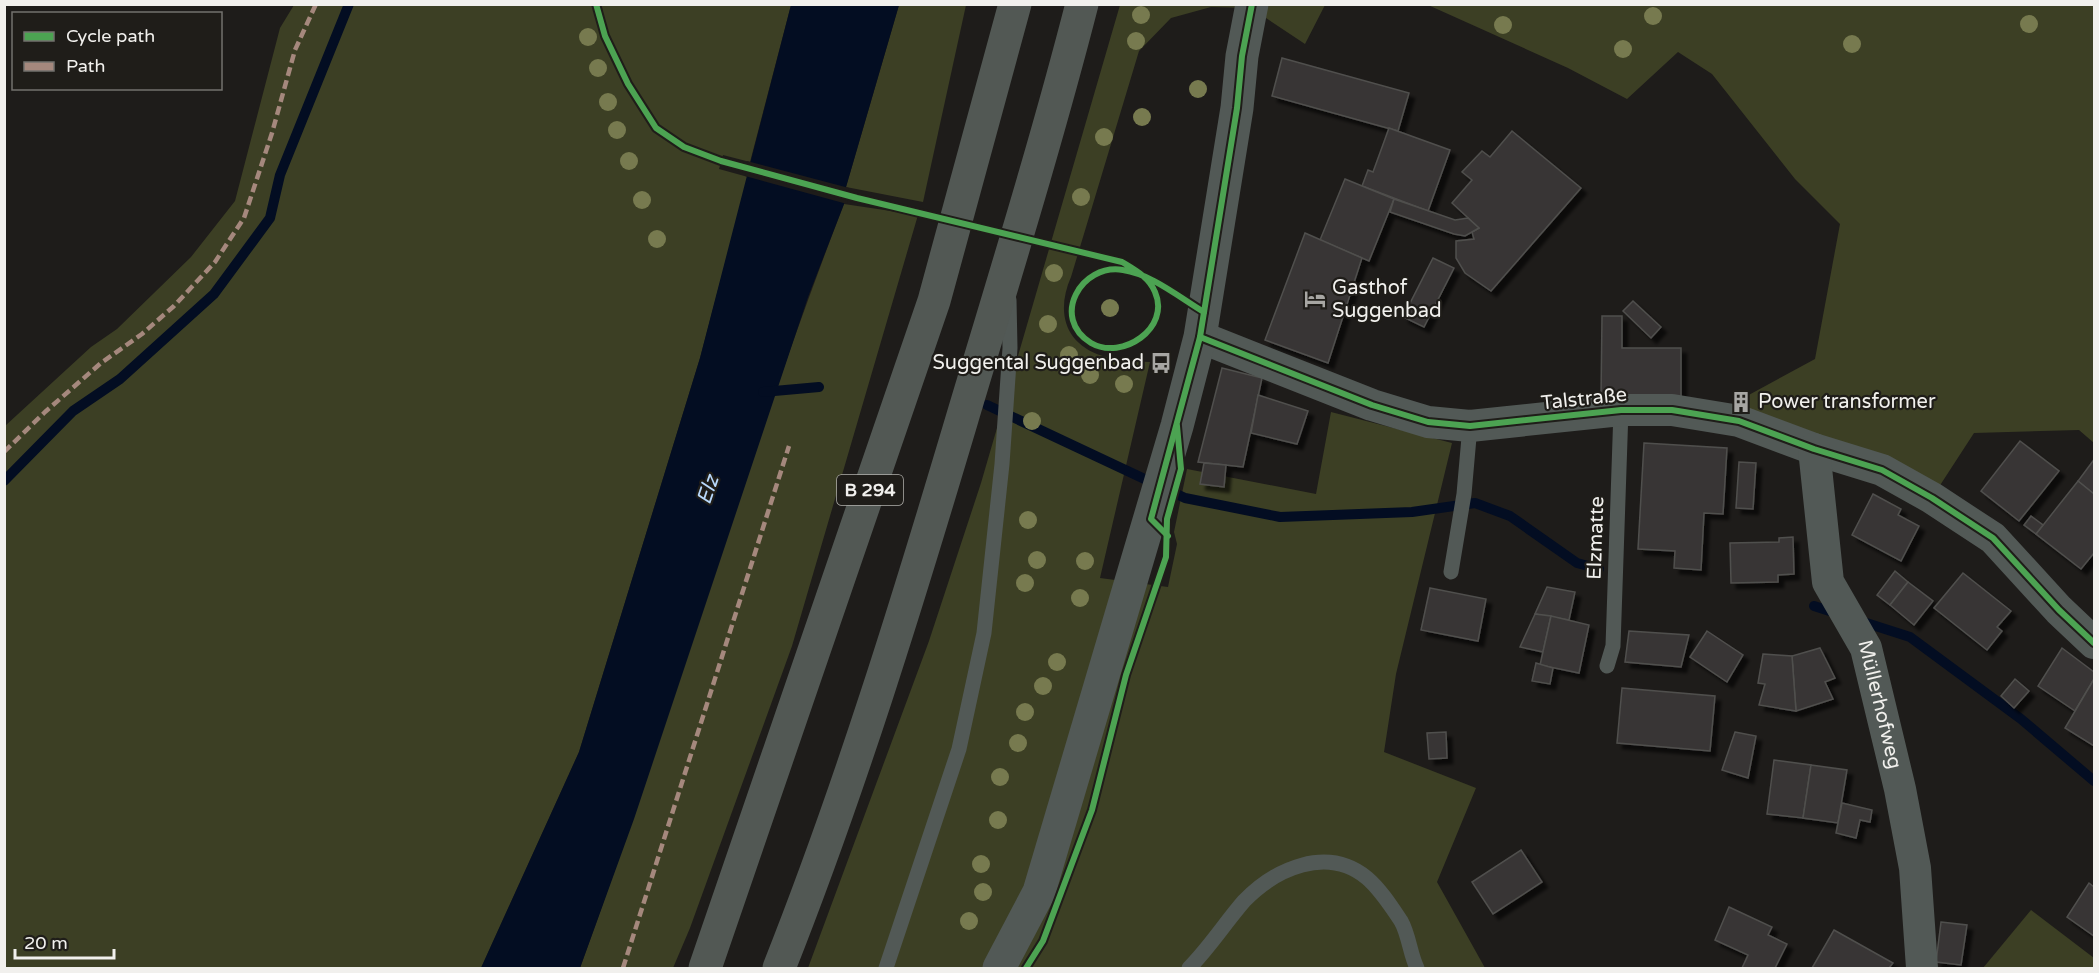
<svg xmlns="http://www.w3.org/2000/svg" width="2099" height="973" viewBox="0 0 2099 973" font-family="'Varela Round',sans-serif">
<style>
.green{fill:#3c3f24}
.water{fill:#030d22}
.pier{fill:#1e1c1a}
.lines{fill:none;stroke-linecap:round;stroke-linejoin:round}
.stream{stroke:#030d22;stroke-width:10}
.building{fill:#383635;stroke:#504f4d;stroke-width:1.5;filter:url(#shadow)}
.service{stroke:#525956;stroke-width:15}
.minor{stroke:#525956;stroke-width:32}
.tertiary{stroke:#525956;stroke-width:33}
.trunk{stroke:#525854;stroke-width:33}
.quiet{stroke:#a5887d;stroke-width:4.5;stroke-dasharray:9 4.5;stroke-linecap:butt}
.cycleway-casing{stroke:#1f1d19;stroke-width:10}
.cycleway{stroke:#4ca352;stroke-width:6}
.tree{fill:#777a4f}
.labels{text-anchor:middle;dominant-baseline:central;stroke-width:4.5;stroke-linejoin:round;paint-order:stroke}
.shield{fill:#1f1d19;stroke:#b2b1ad;stroke-width:1.5}
.shield-label{font-size:18px;font-weight:bold;fill:#f1f0ed}
.poi-label{font-size:20px;fill:#f1f0ed;stroke:#1f1d19;text-anchor:start}
.street-label{font-size:20px;fill:#f1f0ed;stroke:#1f1d19}
.water-label{font-size:21px;font-style:italic;fill:#b8d8fb;stroke:#1f1d19}
</style>
<defs>
<filter id="shadow"><feDropShadow dx="5.5" dy="5.5" stdDeviation="1.5" flood-color="#0009"/></filter>
</defs>
<rect width="100%" height="100%" fill="#1e1c1a"/>
<g class="green">
<path d="M294,5h497l-41,157 -27,-7 -4,14 29,8 -48,181 -121,394 -98,216h-476v-542l86,-79 26,-18 74,-72 44,-56 45,-173z"/>
<path d="M899,5h67l-43,197 -77,-15z"/>
<path d="M1120,5h205l-20,39 -54,-36 -40,-1 -40,11 -32,33 -68,226c-15,34 -7,67 32,79 14,5 32,5 47,6l-50,216 68,9 9,-43 -3,-12 13,-63 129,25 15,-82 121,31 -56,231 -12,78 92,36 -39,94 48,86h-677l121,-327 52,-158z"/>
<path d="M1428,5h666v438l-15,-13 -105,3 -39,60 -201,-90 81,-44 25,-135 -45,-45 -83,-105 -34,-22 -51,47 -59,-31z"/>
<path d="M844,204l74,11 -126,431 -102,282 -17,40h-93c92,-253 167,-513 264,-764z"/>
<path d="M2031,910l63,48v10h-111z"/>
</g>
<path class="water" d="M791,5h108l-53,182 -2,17 -36,93 -174,522 -54,149h-99l98,-216 121,-394z"/>
<path class="pier" d="M747,161l102,27 -2,16 -102,-28z"/>
<g class="lines">
<g class="stream">
<path d="M763,392l56,-5"/>
<path d="M987,405l198,93 95,19 132,-5 63,-9 35,13 67,47 22,6"/>
<path d="M4,481l69,-70 47,-32 94,-85 56,-76 10,-43 69,-171"/>
<path d="M1814,606l25,8"/>
<path d="M1857,620l53,17 111,82 73,62"/>
</g>
</g>
<g class="building">
<path d="M1282,58l127,35 -11,38 -126,-35z"/>
<path d="M1389,128l61,22 -22,61 -66,-25 6,-16 5,2z"/>
<path d="M1512,131l69,57 -90,103 -26,-18 -9,-15v-17l18,-2 -2,-7 7,-4 -27,-25 20,-23 -10,-8 20,-21 8,6z"/>
<path d="M1345,179l49,20 -25,62 -49,-21z"/>
<path d="M1394,199l61,21 13,-2 11,10 -14,8 -11,-2 -64,-22z"/>
<path d="M1305,233l57,25 -34,105 -63,-23z"/>
<path d="M1433,258l21,10 -30,59 -21,-10z"/>
<path d="M1633,301l28,26 -10,11 -28,-27z"/>
<path d="M1602,316h20v32h59v49h-80z"/>
<path d="M1222,368l40,10 -19,89 -45,-5z"/>
<path d="M1258,395l50,16 -11,33 -46,-11z"/>
<path d="M2020,441l39,30 -40,50 -38,-30z"/>
<path d="M1644,443l83,5 -4,66 -19,-1 -3,57 -27,-2 1,-17 -37,-2z"/>
<path d="M2093,461l1,1v32l-16,-13z"/>
<path d="M1739,462l17,1 -3,46 -17,-1z"/>
<path d="M1204,463l22,2 -2,22 -24,-3z"/>
<path d="M2078,481l16,13v59l-13,16 -45,-35z"/>
<path d="M1873,494l28,15 -3,6 21,11 -18,35 -49,-26z"/>
<path d="M2031,516l12,9 -7,9 -12,-9z"/>
<path d="M1793,537l1,37 -16,1v7l-47,1 -1,-40 49,-1v-4z"/>
<path d="M1895,571l13,11 -18,23 -13,-10z"/>
<path d="M1963,573l48,38 -14,16 5,4 -15,19 -53,-42z"/>
<path d="M1908,582l25,19 -19,24 -24,-20z"/>
<path d="M1547,587l28,5 -6,28 -34,-6z"/>
<path d="M1430,588l56,11 -8,42 -57,-11z"/>
<path d="M1535,614l16,2 -8,36 -23,-5z"/>
<path d="M1551,616l38,9 -10,48 -39,-8z"/>
<path d="M1629,631l60,4 -8,32 -56,-5z"/>
<path d="M1707,631l36,24 -16,27 -37,-25z"/>
<path d="M1820,648l15,30 -10,4 8,17 -37,12 -4,-55z"/>
<path d="M2062,648l32,24v7l-19,32 -37,-25z"/>
<path d="M1763,654l29,2 4,55 -37,-6 6,-21 -7,-1z"/>
<path d="M1536,663l17,5 -3,16 -18,-3z"/>
<path d="M2015,679l14,12 -15,17 -13,-12z"/>
<path d="M2094,679v67l-29,-18z"/>
<path d="M1622,688l93,8 -5,55 -93,-8z"/>
<path d="M1446,732l1,26 -18,1 -2,-26z"/>
<path d="M1735,732l21,4 -8,42 -26,-8z"/>
<path d="M1774,760l37,5 -8,53 -36,-4z"/>
<path d="M1811,765l36,5 -9,53 -35,-5z"/>
<path d="M1842,803l30,7 -2,12 -10,-2 -4,18 -20,-5z"/>
<path d="M1521,850l21,32 -49,32 -21,-32z"/>
<path d="M2089,883l5,4v49l-27,-19z"/>
<path d="M1729,907l43,20 -4,8 19,9 -12,24h-33l6,-13 -33,-15z"/>
<path d="M1941,922l26,3 -6,40 -25,-3z"/>
<path d="M1834,930l59,33 -4,5h-77z"/>
</g>
<g class="lines">
<g class="service">
<path d="M1451,572l13,-78 6,-68"/>
<path d="M1607,666l6,-20 8,-236"/>
<path d="M886,968l73,-219 25,-116 18,-169 8,-116 -1,-48"/>
<path d="M1189,968c20,-20 36,-45 55,-67 31,-32 83,-56 123,-23 13,11 24,28 34,43 8,14 9,33 16,47"/>
</g>
<g class="minor">
<path d="M1200,337l172,68 56,17 42,4 151,-16h51l67,11 75,28 68,21 50,28 61,40 66,72 35,33"/>
<path id="s1" d="M1814,449l14,133 38,66 34,141 15,79 7,100"/>
</g>
<path class="tertiary" d="M999,968l40,-76 138,-466 23,-89 37,-229 5,-52 10,-52"/>
<g class="trunk">
<path d="M705,968l229,-667 81,-297"/>
<path d="M779,968c71,-179 128,-364 183,-549 41,-137 84,-275 120,-415"/>
</g>
<g class="quiet">
<path d="M4,452l41,-40 56,-49 41,-29 32,-28 41,-44 29,-44 28,-85 23,-83 21,-46"/>
<path d="M623,968l166,-522"/>
</g>
<defs>
<g id="cycleway">
<path d="M596,4l9,32 23,48 28,44 28,19 37,14 136,37 265,64c13,8 27,15 33,30 16,36 -33,69 -64,51 -41,-25 -10,-80 32,-73 28,4 56,27 81,42"/>
<path d="M1200,337l172,68 56,17 42,4 151,-16h51l67,11 75,28 68,21 50,28 61,40 66,72 35,33"/>
<path d="M1168,536l-17,-17 49,-182 37,-229 5,-52 10,-52"/>
<path d="M1026,968l17,-27 49,-131 34,-135 40,-118 1,-38 14,-50 -4,-43"/>
</g>
</defs>
<use href="#cycleway" class="cycleway-casing"/>
<use href="#cycleway" class="cycleway"/>
</g>
<g class="tree">
<circle cx="1141" cy="15" r="9"/>
<circle cx="1653" cy="16" r="9"/>
<circle cx="2029" cy="24" r="9"/>
<circle cx="1503" cy="25" r="9"/>
<circle cx="588" cy="37" r="9"/>
<circle cx="1136" cy="41" r="9"/>
<circle cx="1852" cy="44" r="9"/>
<circle cx="1623" cy="49" r="9"/>
<circle cx="598" cy="68" r="9"/>
<circle cx="1198" cy="89" r="9"/>
<circle cx="608" cy="102" r="9"/>
<circle cx="1142" cy="117" r="9"/>
<circle cx="617" cy="130" r="9"/>
<circle cx="1104" cy="137" r="9"/>
<circle cx="629" cy="161" r="9"/>
<circle cx="1081" cy="197" r="9"/>
<circle cx="642" cy="200" r="9"/>
<circle cx="657" cy="239" r="9"/>
<circle cx="1054" cy="273" r="9"/>
<circle cx="1110" cy="308" r="9"/>
<circle cx="1048" cy="324" r="9"/>
<circle cx="1069" cy="355" r="9"/>
<circle cx="1090" cy="375" r="9"/>
<circle cx="1124" cy="384" r="9"/>
<circle cx="1032" cy="421" r="9"/>
<circle cx="1028" cy="520" r="9"/>
<circle cx="1037" cy="560" r="9"/>
<circle cx="1085" cy="561" r="9"/>
<circle cx="1025" cy="583" r="9"/>
<circle cx="1080" cy="598" r="9"/>
<circle cx="1057" cy="662" r="9"/>
<circle cx="1043" cy="686" r="9"/>
<circle cx="1025" cy="712" r="9"/>
<circle cx="1018" cy="743" r="9"/>
<circle cx="1000" cy="777" r="9"/>
<circle cx="998" cy="820" r="9"/>
<circle cx="981" cy="864" r="9"/>
<circle cx="983" cy="892" r="9"/>
<circle cx="969" cy="921" r="9"/>
</g>
<defs>
<symbol id="hotel-bare" viewBox="-9 -9 18 18"><path d="M-6-4.5h1.5V1H6V5H4.5V3h-9V5H-6ZM-4 0a1.8 1.8 0 1 1 3.6 0ZM.5 0V-2.5h3Q6-2.5 6 0Z" fill="#a7a6a3" stroke="#1f1d19" stroke-width="2.5" paint-order="stroke"/></symbol>
<symbol id="bus-bare" viewBox="-9 -9 18 18"><path d="M-5-6H5V4H4V6H2V4H-2V6H-4V4H-5ZM-3.5-4V0h7V-4ZM-3.5 1.2v1.5H-2V1.2ZM2 1.2v1.5H3.5V1.2Z" fill="#a7a6a3" stroke="#1f1d19" stroke-width="2.5" paint-order="stroke"/></symbol>
<symbol id="building-bare" viewBox="-9 -9 18 18"><path d="M-4-6H4V6H1V3H-1V6H-4ZM-2.5-4.3h1.7v1.8h-1.7ZM.8-4.3h1.7v1.8H.8ZM-2.5-1h1.7V.8h-1.7ZM.8-1h1.7V.8H.8Z" fill="#a7a6a3" stroke="#1f1d19" stroke-width="2.5" paint-order="stroke"/></symbol>
</defs>
<g fill-rule="evenodd">
<use href="#hotel-bare" x="1300" y="284" width="30" height="30"/>
<use href="#bus-bare" x="1146" y="348" width="30" height="30"/>
<use href="#building-bare" x="1726" y="387" width="30" height="30"/>
</g>
<g class="labels">
<rect class="shield" x="837" y="475" width="66" height="30" rx="4.5"/>
<g class="shield-label">
<text x="870" y="490">B 294</text>
</g>
<g class="poi-label">
<text x="1332" y="288">Gasthof<tspan x="1332" dy="23">Suggenbad</tspan></text>
<text x="1144" y="363" text-anchor="end">Suggental Suggenbad</text>
<text x="1758" y="402">Power transformer</text>
</g>
<g class="street-label">
<text transform="translate(1584 399) rotate(-6)">Talstraße</text>
<text transform="translate(1596 538) rotate(-88)">Elzmatte</text>
<text stroke="none"><textPath href="#s1" startOffset="268">Müllerhofweg</textPath></text>
</g>
<g class="water-label">
<text transform="translate(708 490) rotate(-71)">Elz</text>
</g>
</g>
<rect width="2099" height="973" fill="none" stroke="#f1f0ed" stroke-width="12"/>
<rect x="12" y="12" width="210" height="78" fill="#1f1d19" stroke="#73716e" stroke-width="1.5"/>
<rect x="24" y="32" width="30" height="9" fill="#4ca352" stroke="#73716e" stroke-width="1.5"/>
<text x="66" y="42" font-size="18" fill="#f1f0ed">Cycle path</text>
<rect x="24" y="62" width="30" height="9" fill="#a5887d" stroke="#73716e" stroke-width="1.5"/>
<text x="66" y="72" font-size="18" fill="#f1f0ed">Path</text>
<path d="M15 949v9h99v-9" fill="none" stroke="#f1f0ed" stroke-width="3"/>
<text x="24" y="949" font-size="18" fill="#f1f0ed" stroke="#1f1d19" stroke-width="4.5" paint-order="stroke">20 m</text>
</svg>
